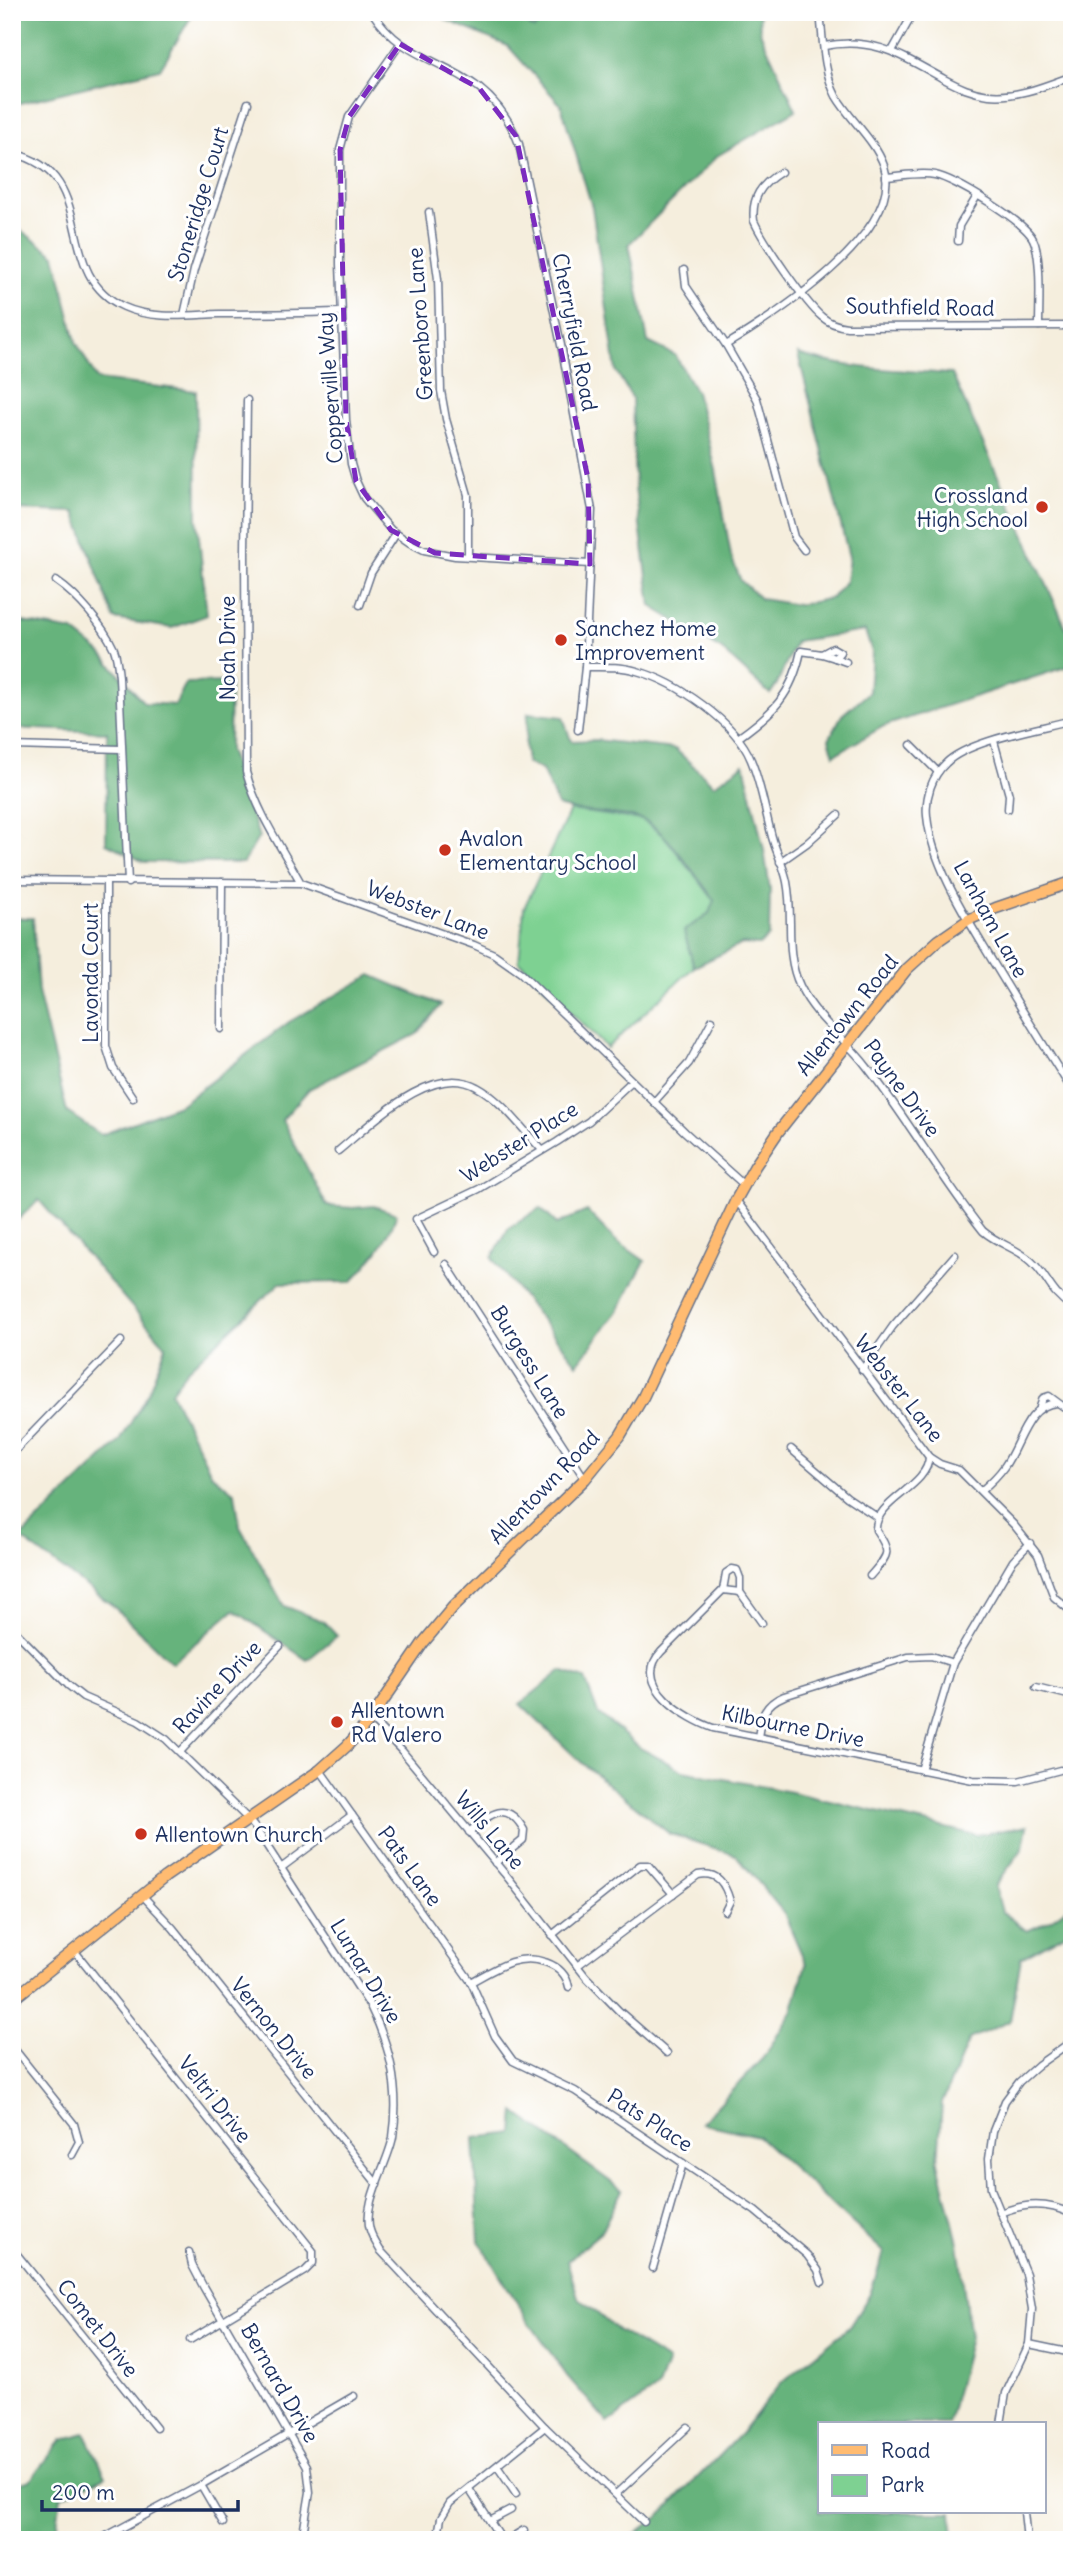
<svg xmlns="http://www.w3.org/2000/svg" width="1084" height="2552" viewBox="0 0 1084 2552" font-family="Delius,sans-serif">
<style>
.green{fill:#7ed192;stroke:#4c8078;stroke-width:2}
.forest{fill:#66b37c;stroke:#40716d;stroke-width:2}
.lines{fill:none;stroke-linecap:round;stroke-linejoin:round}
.minor-casing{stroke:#67728a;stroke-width:9}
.primary-casing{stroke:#67728a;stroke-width:13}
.minor{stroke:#fff;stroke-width:6}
.primary{stroke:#ffbb71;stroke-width:10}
.marked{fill:none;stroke:#7b2cbf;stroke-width:5;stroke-dasharray:14 9;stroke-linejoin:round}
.poi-dot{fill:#c8321e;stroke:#fff;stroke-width:2.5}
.labels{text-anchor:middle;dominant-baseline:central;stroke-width:6;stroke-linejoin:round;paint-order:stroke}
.street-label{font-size:21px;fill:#1b2f5e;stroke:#fff}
.poi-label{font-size:21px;fill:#1b2f5e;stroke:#fff;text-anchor:start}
</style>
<rect width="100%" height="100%" fill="#fff"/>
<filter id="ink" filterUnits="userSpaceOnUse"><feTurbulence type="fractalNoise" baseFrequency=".0143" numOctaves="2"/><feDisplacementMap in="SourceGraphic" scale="14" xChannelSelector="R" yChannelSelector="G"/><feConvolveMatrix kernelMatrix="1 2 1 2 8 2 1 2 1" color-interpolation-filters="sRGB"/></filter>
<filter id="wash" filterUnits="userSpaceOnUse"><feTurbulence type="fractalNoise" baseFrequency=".00686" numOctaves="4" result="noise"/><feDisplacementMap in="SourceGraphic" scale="28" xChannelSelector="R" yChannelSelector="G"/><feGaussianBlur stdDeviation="1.57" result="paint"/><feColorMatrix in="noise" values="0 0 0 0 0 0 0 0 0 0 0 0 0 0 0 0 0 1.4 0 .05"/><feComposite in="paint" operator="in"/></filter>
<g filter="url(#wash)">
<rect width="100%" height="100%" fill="#f5eedd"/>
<path class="green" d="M570,810l72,10 22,16 51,65 -5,12 -26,18 10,36 -87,81 -88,-87 5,-53z"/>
<g class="forest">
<path d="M12,12h182l-34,57 -148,36z"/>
<path d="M450,12h61l23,17 12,-17h213l1,20 36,78 -79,46 -88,88 19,98 27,13 21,37 20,78 15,86 10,25 20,18 37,6 34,-7 14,-17 3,-24 -51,-203c50,16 102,16 154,20l120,267v24l-188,61 -50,29 -5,-16 13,-24 27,-23 3,-40 -7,-21 -69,10 -19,43 -7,10 -48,-44 -71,-44 -16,-118 -3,-90 -16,-27 -24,-164 -31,-102 -53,-59 -62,-26z"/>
<path d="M12,224l43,31 21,87 21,38 99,11 1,127 10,97 -35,13 -58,-9 -39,-107 -63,-2z"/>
<path d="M12,620l61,11 29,23 42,49 31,2 11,-22 44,-1 -1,68 30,87 -16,26 -99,-1 -38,-19 1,-111 -95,-4z"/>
<path d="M528,713l35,4 8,24 25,-1 79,9 39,36 30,-21 20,86 6,39 -1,47 -10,9 -17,-1 -48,23 -10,-36 25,-18 5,-13c-16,-21 -49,-73 -74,-81 -26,-8 -55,-4 -82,-13l-16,-36 -15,-7 -2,-17z"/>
<path d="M12,918h21l5,74 29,120 34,23 80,-31 108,-82 82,-47 70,30 -24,29 -108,55 -27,31 45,86 26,2 21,-2 23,8c-10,27 -25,47 -46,68l-71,1 -94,88 -15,21 41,83 23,18 5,34 44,79 39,15 14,15 -30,24 -73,-50 -62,53 -60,-58 -92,-67 100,-97 28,-48 18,-47 -127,-146 -27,25z"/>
<path d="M540,1208l17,16 30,-13 28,29 30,21 -27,50 -41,53 -85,-106 16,-29z"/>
<path d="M561,1671l24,8 13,34 42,35 43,23 108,21 185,43 51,-9 -4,22 -28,38 7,26 25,19 22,-10 23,-16v25l-51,28 -11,63 -41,18 -27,64 -4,59 20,81 12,95 -22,86h-128v88h132l2,28h-327l32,-23 83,-85 38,-48 69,-57 21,-33 14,-42 -126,-116 -57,-13 62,-65 29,-46 14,-48 -22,-51 -48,-58 -66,-21 -87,-70 -63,-60z"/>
<path d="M515,2112l107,78 -21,42 -34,29 11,36 39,33 51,31 -10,26 -50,36 -41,-47 -38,-54 -50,-81 -5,-103 39,-5z"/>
<path d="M85,2433l21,43 -45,21 -4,28 3,15h-48v-54l18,-6 32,-40z"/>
</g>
</g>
<g filter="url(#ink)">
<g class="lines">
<defs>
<g id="minor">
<path d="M372,12c29,45 67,46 106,75 19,15 33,35 41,57l43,206 30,160 -7,157 -7,63"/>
<path d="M400,44l-51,73 -9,33v114l6,156 5,44 5,17 8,17 27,32 19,13 14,7 31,6 135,8"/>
<path d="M824,46c50,-10 78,10 120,33 15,8 28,14 45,16 28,3 56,-9 83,-19"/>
<path d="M892,51l22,-39"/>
<path d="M12,153c91,21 37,119 112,154 28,13 65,8 95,7 41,0 82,-1 123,-2"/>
<path d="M781,172c-20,12 -30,26 -27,49 9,20 51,82 68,96 7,6 16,9 25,10l225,-1"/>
<path d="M886,177c16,-1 33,-5 49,-2 20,4 89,46 98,64 9,18 6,65 6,87"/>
<path d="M429,212l9,67 3,112 5,28 22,76v61"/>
<path d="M958,241l1,-15 18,-30"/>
<path d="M684,270l2,16 40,59 31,54 37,138 10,13"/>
<path d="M184,315l10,-45 54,-167"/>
<path d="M726,345c46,-28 180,-113 158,-179 -9,-26 -34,-46 -48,-70 -13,-25 -13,-57 -16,-84"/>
<path d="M247,400l-2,151 1,221c11,40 35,75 55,111"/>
<path d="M56,581c22,15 47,44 58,68 3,8 4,19 5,28l9,206"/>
<path d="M360,605l11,-32 25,-39"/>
<path d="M835,658l11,4"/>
<path d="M585,667c17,0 35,-1 52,4 40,11 98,50 114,89 10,24 14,51 21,77 4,15 12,29 15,45 7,35 -3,71 13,104 16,33 46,53 67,81 41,53 75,112 116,164 15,13 34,17 48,30 18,16 17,30 41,46"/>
<path d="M1072,720c-33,9 -103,20 -126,43 -14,13 -21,34 -19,53 5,50 41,104 66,146 26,43 52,86 79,128"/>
<path d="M738,738c35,-25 54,-43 63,-87l21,3 11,-6 7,4 -5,6 -13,-4"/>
<path d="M994,741l15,54 -1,14"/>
<path d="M911,745l27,27"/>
<path d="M12,746l109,3"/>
<path d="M780,862l27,-19 31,-28"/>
<path d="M12,880l289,3 173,62 20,9 27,19 164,159 59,53"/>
<path d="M106,882v164l7,22 20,30"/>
<path d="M221,1029l1,-147"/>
<path d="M654,1102l35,-39 23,-43"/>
<path d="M338,1151c32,-26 94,-90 139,-64 26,14 45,42 65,63"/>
<path d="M736,1200l193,257 11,7 19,6 55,55 24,30 16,42 18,15"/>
<path d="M434,1252l-18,-33 63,-30 78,-47 32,-21 43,-40"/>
<path d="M446,1264l139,215"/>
<path d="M862,1370l31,-44 62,-71"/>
<path d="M1040,1407l3,-9 6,-2 23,17"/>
<path d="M791,1449l56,48 30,20"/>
<path d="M12,1454l109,-113"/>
<path d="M981,1491c8,-7 16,-14 23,-24 16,-22 22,-62 53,-64"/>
<path d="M870,1576c19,-22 22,-22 6,-46 -2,-29 52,-43 53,-73"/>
<path d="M723,1590l3,-17 6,-4 5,1 3,8v14l22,31"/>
<path d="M740,1592l-17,-2 -62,62c-31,33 26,67 52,76l260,52 45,1 42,-11"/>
<path d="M12,1628l57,58 14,11 55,24 28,18 82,80 8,10 114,177c21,41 30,85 23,131 -5,27 -31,66 -23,93 2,7 6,13 10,20l165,177 99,95"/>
<path d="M1036,1687l36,9"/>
<path d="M371,1719l31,32 102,122 82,104 33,34 48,42"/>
<path d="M758,1737c3,-20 6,-33 26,-41l124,-39 23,-1 22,7"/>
<path d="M180,1752l100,-106"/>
<path d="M320,1770l151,212 24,54 18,25 62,30 180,120 52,44 11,15 4,12"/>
<path d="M921,1770l32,-107 60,-102 17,-18"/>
<path d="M469,1832c20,-17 37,-34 55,-2l-1,10 -28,23"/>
<path d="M281,1868l71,-53"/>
<path d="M142,1895l31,33 204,256"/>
<path d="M552,1935l88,-70h8l25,29"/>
<path d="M74,1950l239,301v12l-8,8 -115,69"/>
<path d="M577,1966l121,-91c20,-4 27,9 32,26l-5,10"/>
<path d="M471,1982c13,-7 26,-15 40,-20 22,-7 53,0 58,25"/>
<path d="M12,2046l62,78 5,18 -7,13"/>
<path d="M1000,2213c25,-10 47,-11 72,1"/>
<path d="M12,2248l144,180"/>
<path d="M189,2252l3,13 12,23 103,178 3,26 -8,48"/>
<path d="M653,2268l30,-105"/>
<path d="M1029,2344l43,9"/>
<path d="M1001,2424l5,-31 23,-49 3,-35 -6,-35 -35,-85 -2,-30 4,-28 12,-30 14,-19 19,-17 34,-24"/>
<path d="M497,2466l19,28"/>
<path d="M201,2485l22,38"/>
<path d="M469,2489l33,51"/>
<path d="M616,2494l72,-67"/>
<path d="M1024,2512l3,28"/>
<path d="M490,2521l21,-11"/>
<path d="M99,2540l102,-55 153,-89"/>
<path d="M437,2540l4,-22 9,-15 95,-76"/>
<path d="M507,2540l17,-10"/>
</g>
<path id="primary" d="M12,2000l153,-123 155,-107 27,-24 24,-27 52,-76 30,-36 132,-128 35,-43 23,-39 93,-197 19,-34 23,-34 129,-163 32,-29 29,-20 28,-12 76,-26"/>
</defs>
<use href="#minor" class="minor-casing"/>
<use href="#primary" class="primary-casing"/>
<use href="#minor" class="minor"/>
<use href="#primary" class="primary"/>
</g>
</g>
<path class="marked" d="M400,44l80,45 36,47 72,343 2,85 -155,-11 -44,-23 -35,-49 -10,-61 -6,-270 9,-33z"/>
<g class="poi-dot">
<circle cx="1042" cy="507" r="7"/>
<circle cx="561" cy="640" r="7"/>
<circle cx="445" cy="850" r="7"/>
<circle cx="337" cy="1722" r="7"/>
<circle cx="141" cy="1834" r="7"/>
</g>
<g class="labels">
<g class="street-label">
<text transform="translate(198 204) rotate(-73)">Stoneridge Court</text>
<text transform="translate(920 307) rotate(1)">Southfield Road</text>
<text transform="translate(420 324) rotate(-94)">Greenboro Lane</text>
<text transform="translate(575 332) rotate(79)">Cherryfield Road</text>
<text transform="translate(330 388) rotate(-94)">Copperville Way</text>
<text transform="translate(227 648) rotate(-90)">Noah Drive</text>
<text transform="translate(428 910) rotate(21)">Webster Lane</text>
<text transform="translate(991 919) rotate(61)">Lanham Lane</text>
<text transform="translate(90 973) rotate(-90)">Lavonda Court</text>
<text transform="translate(847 1015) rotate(-51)">Allentown Road</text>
<text transform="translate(902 1088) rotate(54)">Payne Drive</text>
<text transform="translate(519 1142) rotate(-32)">Webster Place</text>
<text transform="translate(530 1362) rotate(58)">Burgess Lane</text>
<text transform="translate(899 1388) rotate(52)">Webster Lane</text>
<text transform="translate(544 1487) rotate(-46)">Allentown Road</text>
<text transform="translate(217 1687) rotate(-47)">Ravine Drive</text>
<text transform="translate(793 1726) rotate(11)">Kilbourne Drive</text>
<text transform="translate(490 1830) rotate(50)">Wills Lane</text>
<text transform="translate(410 1866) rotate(54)">Pats Lane</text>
<text transform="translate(366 1971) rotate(59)">Lumar Drive</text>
<text transform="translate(274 2028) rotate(51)">Vernon Drive</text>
<text transform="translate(215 2099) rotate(52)">Veltri Drive</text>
<text transform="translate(650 2120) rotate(33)">Pats Place</text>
<text transform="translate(98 2328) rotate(52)">Comet Drive</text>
<text transform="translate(280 2383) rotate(60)">Bernard Drive</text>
</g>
<g class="poi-label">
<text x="1028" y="495" text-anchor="end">Crossland<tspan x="1028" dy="24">High School</tspan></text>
<text x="575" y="628">Sanchez Home<tspan x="575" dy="24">Improvement</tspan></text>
<text x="459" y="838">Avalon<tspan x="459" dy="24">Elementary School</tspan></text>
<text x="351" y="1710">Allentown<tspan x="351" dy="24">Rd Valero</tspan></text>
<text x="155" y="1834">Allentown Church</text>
</g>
</g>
<rect width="1084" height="2552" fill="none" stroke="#fff" stroke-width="42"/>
<rect x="818" y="2422" width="228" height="91" fill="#ffffff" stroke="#a4acbf" stroke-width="2"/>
<rect x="832" y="2445" width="35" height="10" fill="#ffbb71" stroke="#a4acbf" stroke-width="2"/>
<text x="881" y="2458" font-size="21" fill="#1b2f5e">Road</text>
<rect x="832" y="2475" width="35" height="21" fill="#7ed192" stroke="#a4acbf" stroke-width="2"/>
<text x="881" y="2492" font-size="21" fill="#1b2f5e">Park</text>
<path d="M42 2500v10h196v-10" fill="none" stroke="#1b2f5e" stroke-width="3.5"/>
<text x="52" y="2500" font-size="21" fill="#1b2f5e" stroke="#ffffff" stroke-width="5" paint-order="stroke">200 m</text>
</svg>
